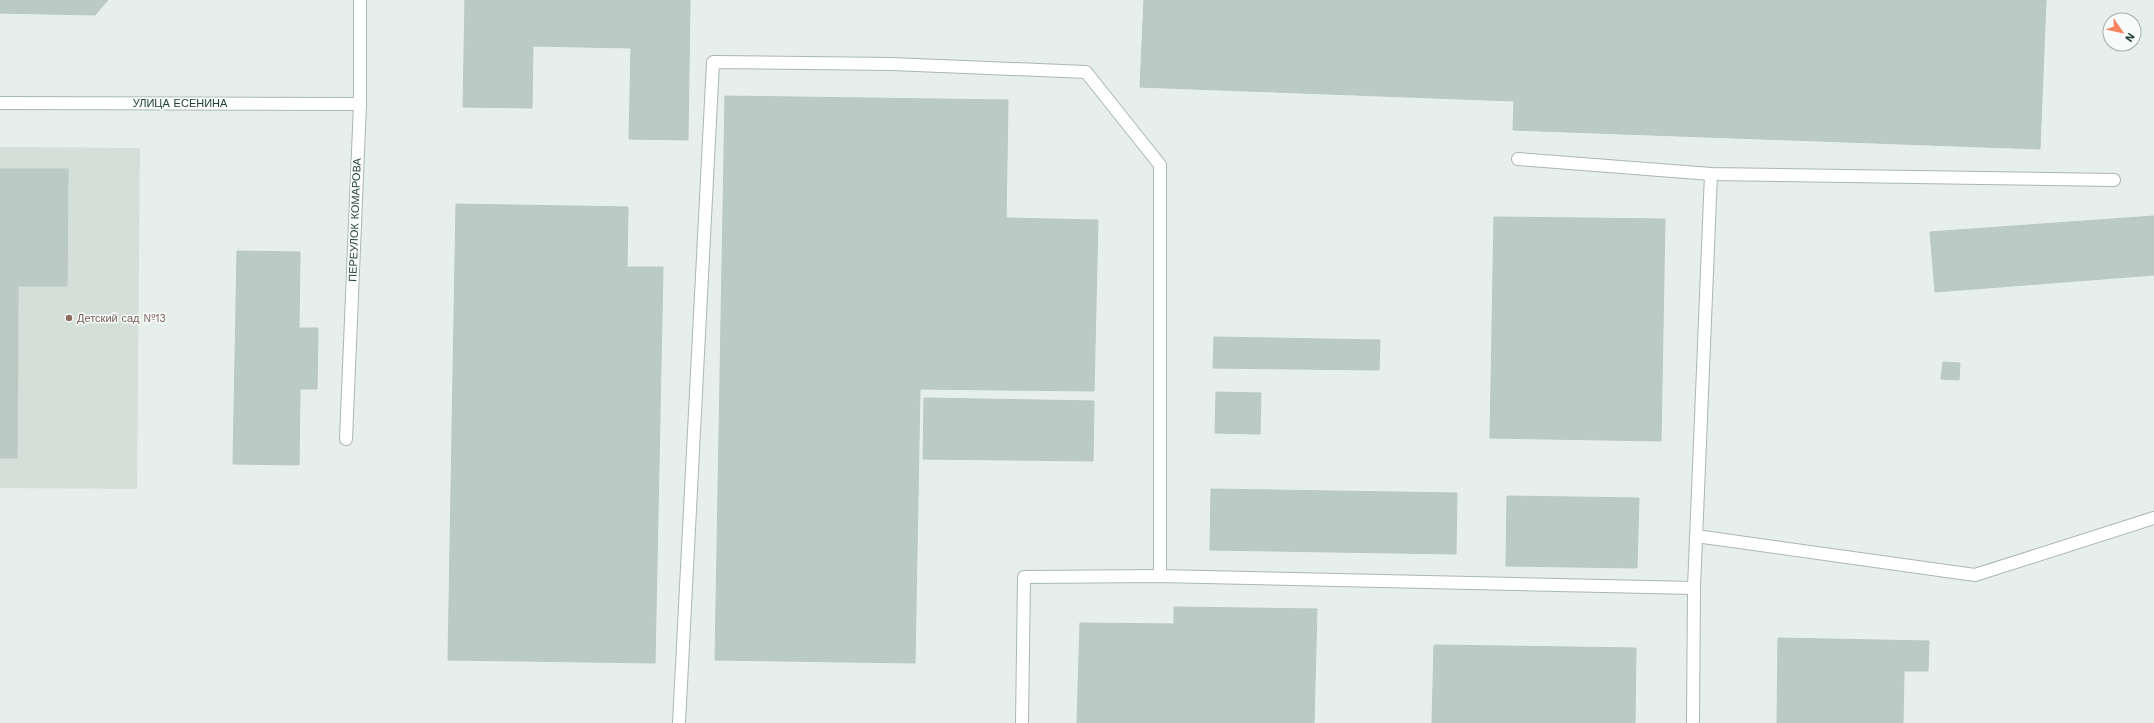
<svg xmlns="http://www.w3.org/2000/svg" width="2154" height="723" viewBox="0 0 2154 723" font-family="'Work Sans',sans-serif">
<style>
.built{fill:#d4dfda}
.building{fill:#bbcac4;stroke:#b8c9c2}
.lines{fill:none;stroke-linecap:round;stroke-linejoin:round}
.service-casing{stroke:#a8b8b2;stroke-width:14}
.minor-casing{stroke:#a8b8b2;stroke-width:14}
.service{stroke:#fff;stroke-width:12}
.minor{stroke:#fff;stroke-width:12}
.education-dot{fill:#8d6e63;stroke:#f7fbf9;stroke-width:1.5}
.labels{text-anchor:middle;dominant-baseline:central;stroke-width:3;stroke-linejoin:round;paint-order:stroke}
.street-label{font-size:11px;fill:#24423a;stroke:#f7fbf9}
.education-label{font-size:11px;fill:#785e54;stroke:#f7fbf9;text-anchor:start}
</style>
<rect width="100%" height="100%" fill="#e6efeb"/>
<path class="built" d="M0,147l140,1 -3,341 -137,-1z"/>
<g class="building">
<path d="M0,0h108l-13,15 -95,-2z"/>
<path d="M465,0h225l-2,140 -59,-1 2,-91 -98,-2 -1,62 -69,-1z"/>
<path d="M1144,0h902l-6,149 -527,-19 1,-29 -374,-14z"/>
<path d="M725,96l283,4 -2,118 92,2 -4,171 -174,-2 -5,274 -200,-3z"/>
<path d="M0,169h68l-1,117h-49l-1,172h-17z"/>
<path d="M456,204l172,3 -1,60h36l-8,396 -207,-3z"/>
<path d="M2154,216v59l-219,17 -5,-60z"/>
<path d="M1494,217l171,2 -4,222 -171,-3z"/>
<path d="M237,251l63,1 -1,76h19l-1,61h-17l-1,76 -66,-1z"/>
<path d="M1214,337l166,3 -1,30 -166,-2z"/>
<path d="M1943,362l17,1 -1,17 -18,-1z"/>
<path d="M1216,392l45,1 -1,41 -45,-1z"/>
<path d="M924,398l170,3 -1,60 -170,-2z"/>
<path d="M1211,489l246,4 -1,61 -246,-4z"/>
<path d="M1507,496l132,2 -2,70 -131,-2z"/>
<path d="M1174,607l143,2 -3,114h-237l3,-100 94,1z"/>
<path d="M1778,638l151,3 -1,30h-24l-1,52h-126z"/>
<path d="M1434,645l202,3 -1,75h-203z"/>
</g>
<g class="lines">
<defs>
<g id="service">
<path d="M1518,159l193,15 403,6"/>
<path d="M1696,536l279,39 179,-57"/>
<path d="M679,723l34,-661 179,2 194,8 74,93v411"/>
<path d="M1022,723l2,-146 136,-1 534,12"/>
<path d="M1693,723l1,-135 17,-414"/>
</g>
<g id="minor">
<path d="M0,103l360,1"/>
<path d="M346,439l14,-335v-104"/>
</g>
</defs>
<use href="#service" class="service-casing"/>
<use href="#minor" class="minor-casing"/>
<use href="#service" class="service"/>
<use href="#minor" class="minor"/>
</g>
<circle class="education-dot" cx="69" cy="318" r="4"/>
<g class="labels">
<g class="street-label">
<text x="180" y="103">УЛИЦА ЕСЕНИНА</text>
<text transform="translate(355 220) rotate(-88)">ПЕРЕУЛОК КОМАРОВА</text>
</g>
<g class="education-label">
<text x="77" y="318">Детский сад №13</text>
</g>
</g>
<g transform="translate(2122 32) rotate(124)"><circle r="19" fill="#f7fbf9" stroke="#a3b1ad"/>
<path d="M0-3L7 15L0 10L-7 15Z" fill="#f4845f"/>
<text y="-6" font-size="11" font-weight="bold" text-anchor="middle" fill="#24423a">N</text>
</g>
</svg>
